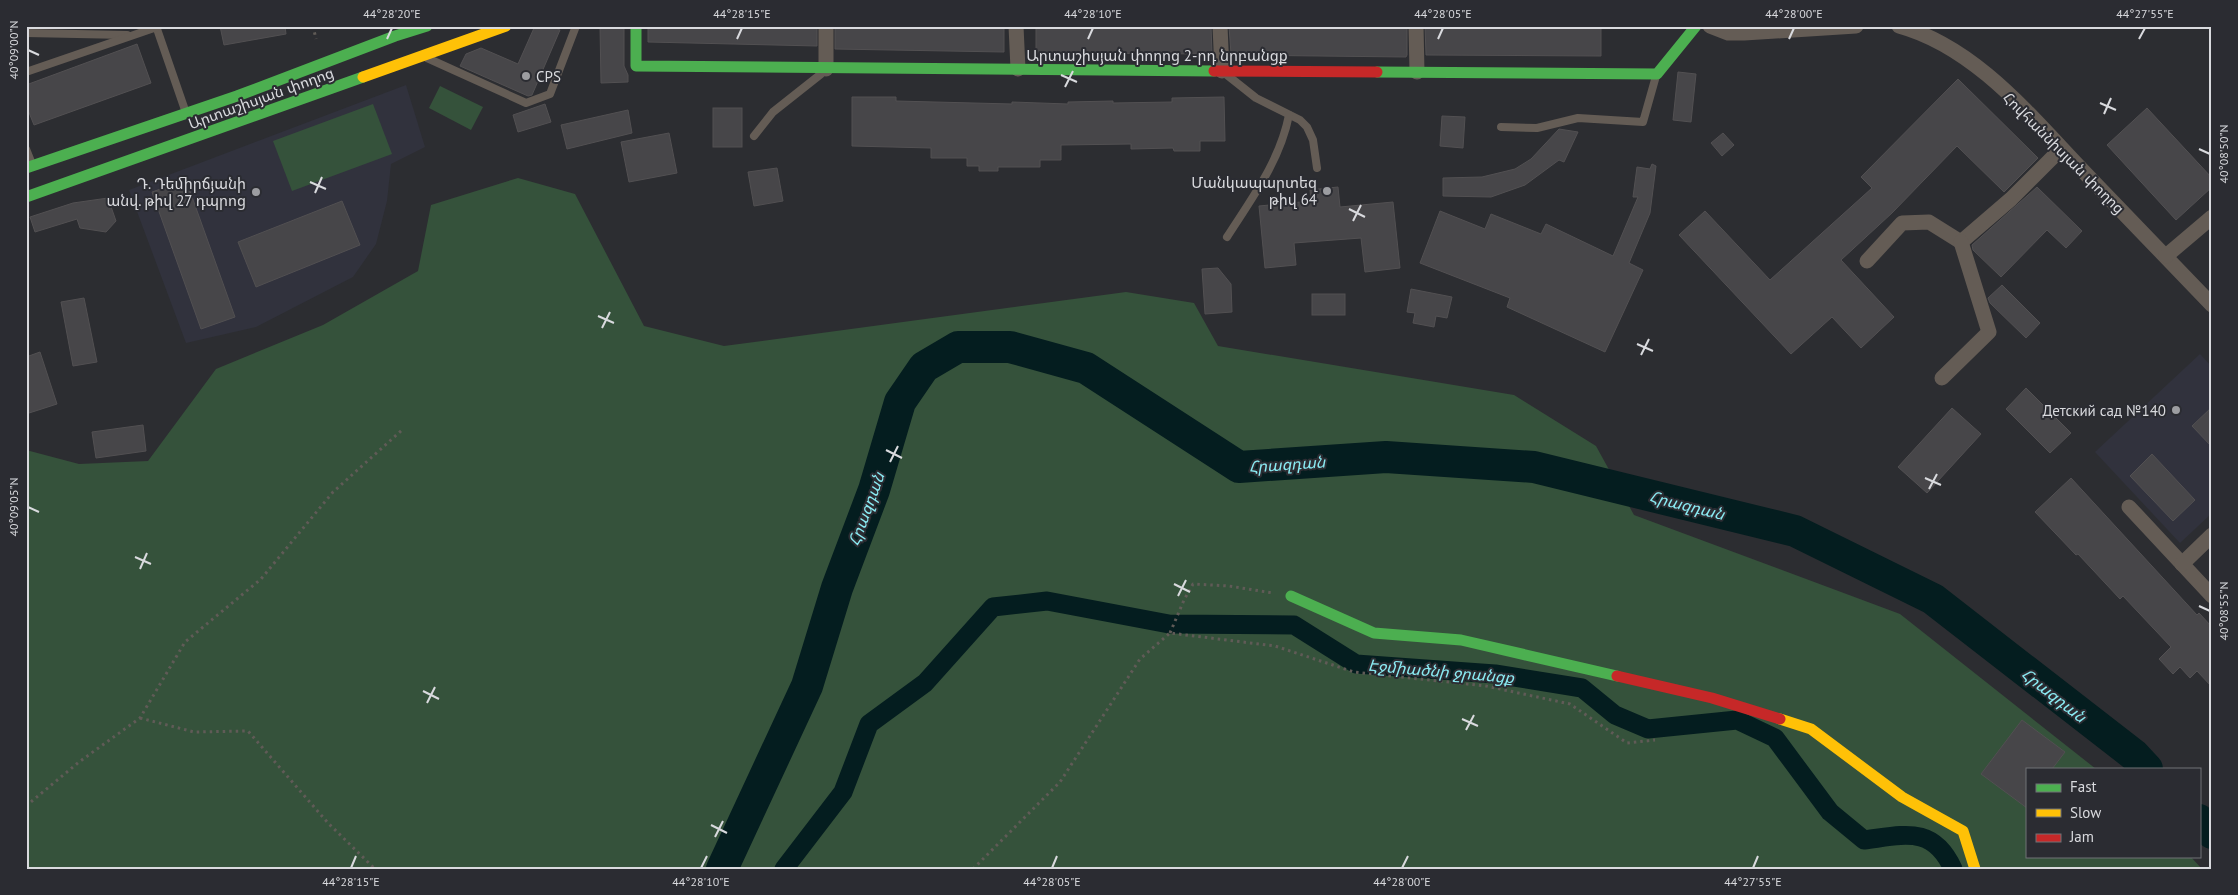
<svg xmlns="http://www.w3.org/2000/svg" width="2238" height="895" viewBox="0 0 2238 895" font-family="'PT Sans','Noto Sans Armenian',sans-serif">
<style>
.built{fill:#31323d}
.green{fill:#35523b}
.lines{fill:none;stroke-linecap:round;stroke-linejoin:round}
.canal{stroke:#041d1f;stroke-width:19}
.river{stroke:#041d1f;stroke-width:32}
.building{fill:#474649;stroke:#525052}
.path{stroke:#605b57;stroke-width:3;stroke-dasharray:2.5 4;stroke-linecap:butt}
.lane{stroke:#645c55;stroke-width:8}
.street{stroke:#645c55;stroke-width:15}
.fast{stroke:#4caf50;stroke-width:11}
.slow{stroke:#ffc107;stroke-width:11}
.jam{stroke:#c62828;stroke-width:11}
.ticks{fill:none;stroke:#d9dade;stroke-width:2}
.poi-dot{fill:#9c9da1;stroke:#2b2c32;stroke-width:2}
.labels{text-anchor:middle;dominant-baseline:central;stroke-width:4;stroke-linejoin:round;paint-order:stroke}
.street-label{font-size:15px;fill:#d9dade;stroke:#2b2c32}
.poi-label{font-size:15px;fill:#d9dade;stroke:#2b2c32;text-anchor:end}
.water-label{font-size:16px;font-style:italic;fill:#8aebf3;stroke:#2b2c32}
.neatline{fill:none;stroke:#d9dade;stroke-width:2}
.ticks-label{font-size:12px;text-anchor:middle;fill:#d9dade}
</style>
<rect width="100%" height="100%" fill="#2c2d31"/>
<g class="built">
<path d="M406,85l19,62 -34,17 -4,37 -11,43 -23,33 -97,50 -70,16 -57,-153z"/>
<path d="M2200,354l12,13v146l-32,30 -85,-91z"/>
</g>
<g class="green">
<path d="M440,86l43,21 -12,23 -42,-22z"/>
<path d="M373,104l19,50 -100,37 -19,-50z"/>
<path d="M518,178l57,16 69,132 80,20 402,-54 68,11 24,43 296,49 82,51 38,69 266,99 196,155h-69v87h163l12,13h-2176v-419l53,14 69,-3 68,-92 107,-44 95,-54 13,-66z"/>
</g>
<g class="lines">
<path class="canal" d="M784,869l59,-77 26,-68 56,-41 68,-76 54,-6 122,23 125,1 62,39 139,10 87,14 33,27 33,14 89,-9 38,18 55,74 34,28c40,-5 69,-15 89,29"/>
<g class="river">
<path d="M2199,820l13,13"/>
<path d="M722,869l85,-183 30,-98 37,-98 26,-88 24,-35 34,-20h52l76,21 153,99 147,-10 148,10 261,64 138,68 201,156 13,14"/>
</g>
</g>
<g class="building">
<path d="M220,26h65l1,8 -62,11z"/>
<path d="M539,26h12l9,4 -28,65 -4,1 -68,-30 6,-12 15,-6 37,16 16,-36z"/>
<path d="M600,26h24v40l4,9v7l-27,1z"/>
<path d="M648,26h169v20l-169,-4z"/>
<path d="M835,26h169v26l-169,-3z"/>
<path d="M1036,26h175l1,28 -176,-1z"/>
<path d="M1229,26h178v29l-1,2 -172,-2 -3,-1z"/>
<path d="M1425,26h176v30l-175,-1z"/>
<path d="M137,44l14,39 -117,42 -8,-20v-20z"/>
<path d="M1678,72l18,2 -5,48 -18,-2z"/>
<path d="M1958,79l80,79 -34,34 -47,-46 -65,67 -51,47 53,57 -33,31 -29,-31 -41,37 -112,-119 26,-24 65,69 102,-92 -11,-11z"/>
<path d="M852,97h44v4l116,3v-2l56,2v-2l45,-1v2l59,-1v-4l52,-1 1,44h-25v10h-26l-1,-3 -42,1v-5l-70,1v15h-21v7h-42v4h-19v-5h-12v-8h-36v-10l-79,-2z"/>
<path d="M545,104l6,18 -33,10 -5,-17z"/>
<rect x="713" y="108" width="29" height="39"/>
<path d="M2147,108l65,70v9l-36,33 -69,-75z"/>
<path d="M628,110l4,23 -65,16 -6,-24z"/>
<path d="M1442,116l23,1 -2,31 -23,-2z"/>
<path d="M1559,129l19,3 -14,30 -5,-2 -34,25 -34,12 -48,-1v-18l39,-1 33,-8 16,-10z"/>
<path d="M669,133l8,40 -48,9 -8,-40z"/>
<path d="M1723,133l11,12 -12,11 -11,-13z"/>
<path d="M1652,164l4,2 -6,47 -21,50 14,7 -38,82 -98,-45 3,-9 -90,-35 20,-52 45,18 6,-15 50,20 5,-10 67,32 25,-59h-5l4,-30 13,2z"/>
<path d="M777,168l6,33 -29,5 -6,-34z"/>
<path d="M186,180l49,137 -34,12 -49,-137z"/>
<path d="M1338,187l2,20 53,-5 7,66 -35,4 -4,-34 -67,5 2,22 -31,3 -6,-62 52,-5 -1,-11z"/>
<path d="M2037,187l45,44 -16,17 -19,-18 -46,47 -28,-27 -1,-5z"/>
<path d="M108,198l8,23 -10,11 -26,-4 -3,-9 -42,13 -5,-15 43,-14z"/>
<path d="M342,201l18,44 -104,42 -18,-45z"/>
<path d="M1218,268l13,16 1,28 -27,2 -3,-45z"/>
<path d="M2002,285l38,38 -14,15 -36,-35 -2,-5z"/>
<path d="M1411,289l41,8 -5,21 -11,-2 -2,11 -21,-4 2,-10 -8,-1z"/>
<rect x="1312" y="294" width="33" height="21"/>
<path d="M84,298l13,64 -24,4 -12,-64z"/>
<path d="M40,352l17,52 -31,10v-57z"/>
<path d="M2026,388l45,45 -21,20 -44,-44z"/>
<path d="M2212,407v40l-20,-21z"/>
<path d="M1952,408l29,26 -54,59 -29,-26z"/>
<path d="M143,425l3,26 -50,7 -4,-26z"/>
<path d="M2152,454l43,46 -22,21 -43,-45z"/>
<path d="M2071,478l126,137 2,-2 13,14v60l-15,-16 -7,7 -10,-11 -7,7 -14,-15 12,-12 -48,-51 -3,3 -42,-45 -2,1 -41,-43z"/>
<path d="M2022,720l43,32 -13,17h-25v39l-46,-34z"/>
</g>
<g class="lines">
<g class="path">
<path d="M313,26l3,13"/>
<path d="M1170,633l14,-33 9,-16 36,2 44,7"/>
<path d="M140,718l54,14 54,-1 80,92 47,46"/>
<path d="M26,806l53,-44 61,-44 45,-76 76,-63 72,-87 69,-62"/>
<path d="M973,869l87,-87 80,-123 30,-26 105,13 79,26 132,14 84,18 57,39 28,-3"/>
</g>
<g class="lane">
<path d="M156,26l29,84"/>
<path d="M26,33l101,2"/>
<path d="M427,58l99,45 24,-9 26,-68"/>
<path d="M26,72l131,-45"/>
<path d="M1227,75l29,23 44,22 7,7 6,13 4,28"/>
<path d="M1501,127l36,1 41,-10 65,4 13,-46"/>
<path d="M754,136l19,-24 48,-38"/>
<path d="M26,149l6,15"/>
<path d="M1227,237c25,-39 53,-76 62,-122"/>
</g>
<g class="street">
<path d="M826,26v43"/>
<path d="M1016,26l2,43"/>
<path d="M1220,26l2,45"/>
<path d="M1416,26l1,46"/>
<path d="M1710,26l18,7h16l112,-7"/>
<path d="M1899,26c77,21 133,92 186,147 42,44 85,88 127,132"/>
<path d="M2166,256l46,-39"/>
<path d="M1867,261l35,-38 27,-1 32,20 50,-43 50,-50"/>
<path d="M1942,378l47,-46 -28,-90"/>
<path d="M2129,507l83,89"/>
<path d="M2182,564l30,-29"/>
</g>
<g class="fast">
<path d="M636,26v40l578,5"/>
<path d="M1377,72l280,2 39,-48"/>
<path d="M26,168l211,-72 158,-60 32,-10"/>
<path d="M26,197l337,-120"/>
<path d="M1291,596l83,37 87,7 156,36"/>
</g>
<g class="slow">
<path d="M363,77l143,-51"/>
<path d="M1780,719l31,10 91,68 61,34 12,38"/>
</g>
<g class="jam">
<path d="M1214,71l163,1"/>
<path d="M1617,676l95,22 68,21"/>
</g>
</g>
<path class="ticks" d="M387,39l5,-11M737,39l5,-11M1088,39l5,-11M1438,39l5,-11M1789,39l5,-11M2139,39l6,-11M28,50l11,5M1061,75l16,7M1065,87l8,-16M2100,103l16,7M2104,114l7,-16M2199,149l11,5M310,182l16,7M315,193l7,-16M1349,209l16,8M1353,221l8,-16M598,316l16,7M602,328l8,-16M1637,344l16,7M1641,355l8,-16M886,450l16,8M890,462l8,-16M1925,478l16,7M1929,489l8,-15M28,507l11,5M135,557l16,7M140,569l7,-16M1174,584l16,8M1178,596l8,-16M2199,606l11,5M423,691l16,8M427,703l8,-16M1462,719l16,7M1466,730l8,-15M711,825l16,8M715,837l8,-16M351,868l5,-12M701,868l6,-12M1052,868l5,-12M1402,868l6,-12M1753,868l5,-12"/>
<g class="poi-dot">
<circle cx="526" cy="76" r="5"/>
<circle cx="1327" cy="191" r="5"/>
<circle cx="256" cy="192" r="5"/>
<circle cx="2176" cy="410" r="5"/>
</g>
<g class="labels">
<g class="street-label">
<text x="1157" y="55">Արտաշիսյան փողոց 2-րդ նրբանցք</text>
<text transform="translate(261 98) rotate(-20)">Արտաշիսյան փողոց</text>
<text transform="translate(2064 153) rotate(45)">Հովհաննիսյան փողոց</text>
</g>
<g class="poi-label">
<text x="536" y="76" text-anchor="start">CPS</text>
<text x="1317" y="182">Մանկապարտեզ<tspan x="1317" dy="17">թիվ 64</tspan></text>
<text x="246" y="183">Դ. Դեմիրճյանի<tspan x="246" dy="17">անվ. թիվ 27 դպրոց</tspan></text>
<text x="2166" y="410">Детский сад №140</text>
</g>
<g class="water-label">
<text transform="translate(1287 464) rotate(-4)">Հրազդան</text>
<text transform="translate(1687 505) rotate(14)">Հրազդան</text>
<text transform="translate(866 509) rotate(-70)">Հրազդան</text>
<text transform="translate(1441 671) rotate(5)">Էջմիածնի ջրանցք</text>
<text transform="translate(2054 695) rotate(38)">Հրազդան</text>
</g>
</g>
<rect width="2238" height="895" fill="none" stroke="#2b2c32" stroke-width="55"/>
<rect x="2026" y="768" width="175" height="90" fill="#2b2c32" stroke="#717277"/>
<rect x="2036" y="784" width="25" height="8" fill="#4caf50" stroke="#717277"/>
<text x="2070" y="792" font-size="15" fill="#d9dade">Fast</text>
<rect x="2036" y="809" width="25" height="8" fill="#ffc107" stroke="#717277"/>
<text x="2070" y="818" font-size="15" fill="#d9dade">Slow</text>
<rect x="2036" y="834" width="25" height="8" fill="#c62828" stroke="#717277"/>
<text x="2070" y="842" font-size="15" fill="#d9dade">Jam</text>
<rect x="28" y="28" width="2182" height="840" class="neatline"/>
<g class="ticks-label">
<text x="392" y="18">44°28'20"E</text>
<text x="742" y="18">44°28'15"E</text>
<text x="1093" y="18">44°28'10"E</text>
<text x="1443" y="18">44°28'05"E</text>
<text x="1794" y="18">44°28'00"E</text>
<text x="2145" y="18">44°27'55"E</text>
<text transform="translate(14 50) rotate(-90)" y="4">40°09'00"N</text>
<text transform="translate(2224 154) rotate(-90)" y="4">40°08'50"N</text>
<text transform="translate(14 507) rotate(-90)" y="4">40°09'05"N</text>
<text transform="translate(2224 611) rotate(-90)" y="4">40°08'55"N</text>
<text x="351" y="886">44°28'15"E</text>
<text x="701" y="886">44°28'10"E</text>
<text x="1052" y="886">44°28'05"E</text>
<text x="1402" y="886">44°28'00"E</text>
<text x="1753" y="886">44°27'55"E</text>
</g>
</svg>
